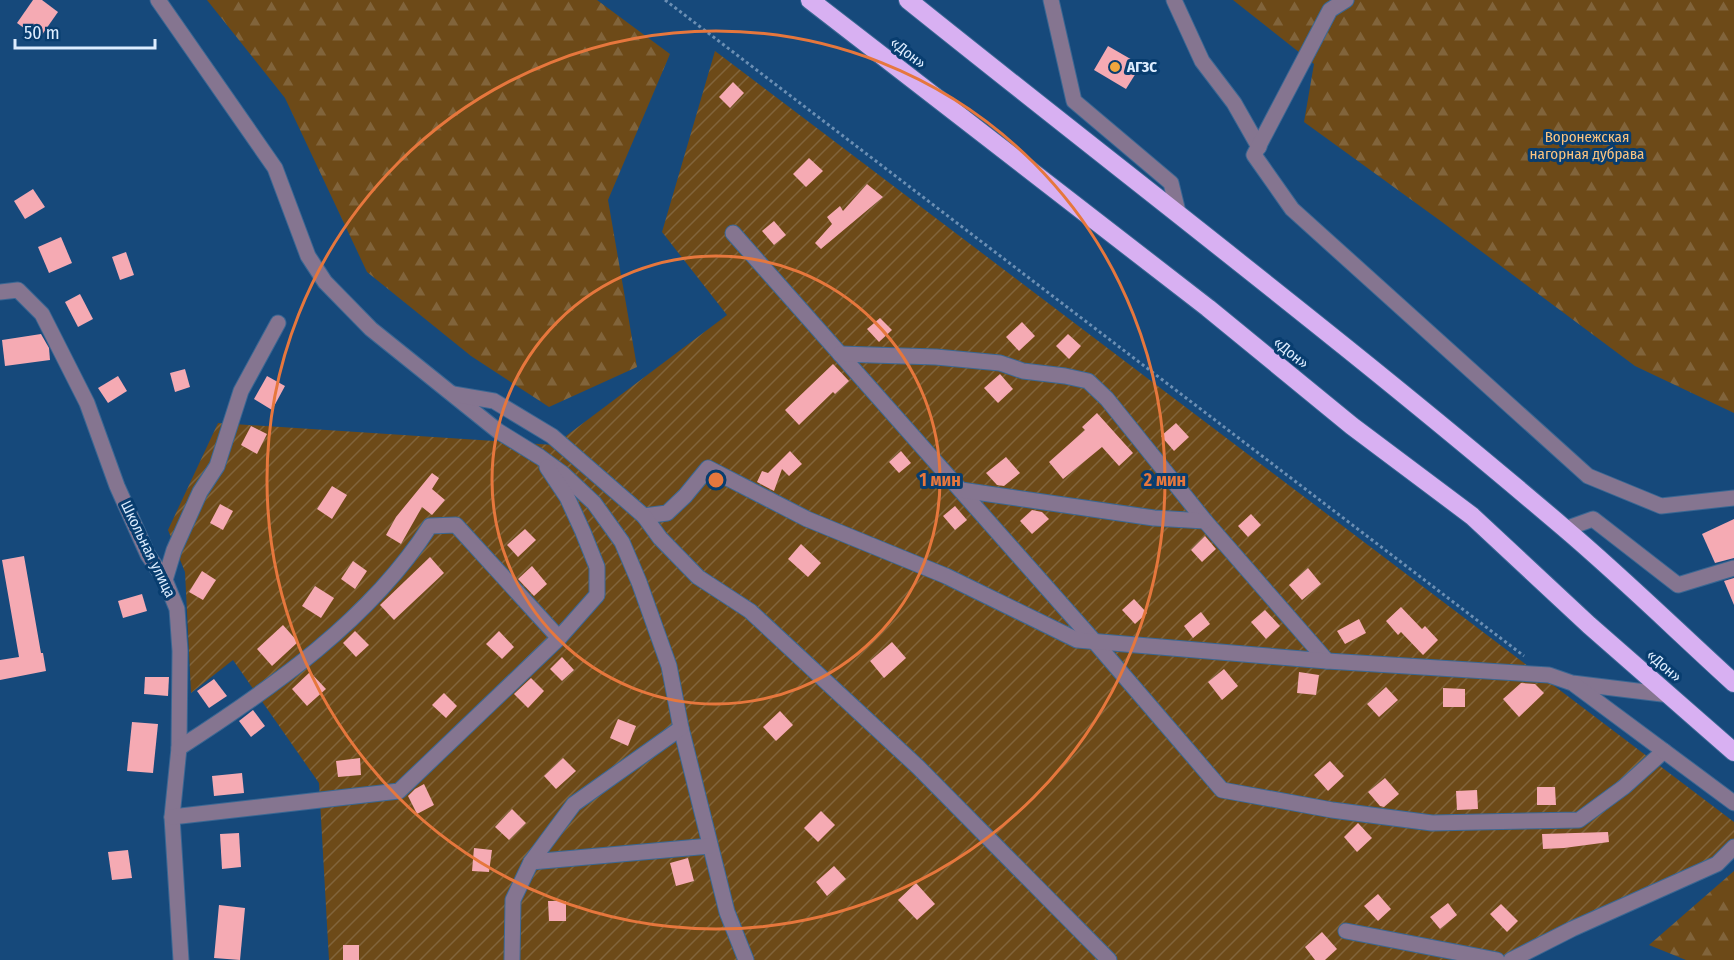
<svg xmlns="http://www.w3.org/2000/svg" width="1734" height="960" viewBox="0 0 1734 960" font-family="'Fira Sans Condensed',sans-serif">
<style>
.forest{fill:url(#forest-firs)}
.garden{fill:url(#garden-furrows)}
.building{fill:#f5aab3}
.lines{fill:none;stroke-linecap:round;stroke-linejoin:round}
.minor-casing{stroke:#3a6793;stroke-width:17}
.highway-casing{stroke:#3a6793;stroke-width:20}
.path{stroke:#6b8fb4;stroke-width:3;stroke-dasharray:3 3;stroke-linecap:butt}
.minor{stroke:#857590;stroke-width:15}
.highway{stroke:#d8b0f2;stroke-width:18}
.ring{fill:none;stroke:#e6773d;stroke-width:3}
.poi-dot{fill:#f0a63e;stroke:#083d6f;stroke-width:2}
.labels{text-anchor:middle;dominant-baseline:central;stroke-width:6;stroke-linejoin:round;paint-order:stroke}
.street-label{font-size:15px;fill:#ddedff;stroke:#083d6f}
.poi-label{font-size:15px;font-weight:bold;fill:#ddedff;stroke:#083d6f;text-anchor:start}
.park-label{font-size:15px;fill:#fbc47f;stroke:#083d6f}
.centre{fill:#e6773d;stroke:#083d6f;stroke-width:3}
.ring-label{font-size:18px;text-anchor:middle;font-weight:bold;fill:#e6773d;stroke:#083d6f;stroke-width:6;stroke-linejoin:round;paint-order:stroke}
</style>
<defs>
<pattern id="forest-firs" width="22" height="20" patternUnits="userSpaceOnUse" patternTransform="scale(1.5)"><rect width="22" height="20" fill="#6d4a18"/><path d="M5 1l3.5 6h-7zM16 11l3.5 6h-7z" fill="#81643b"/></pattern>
<pattern id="garden-furrows" width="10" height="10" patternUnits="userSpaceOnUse" patternTransform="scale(1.5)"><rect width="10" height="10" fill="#6d4a18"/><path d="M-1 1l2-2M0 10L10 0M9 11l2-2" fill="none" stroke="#81643b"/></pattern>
</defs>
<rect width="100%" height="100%" fill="#16497b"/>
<g class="forest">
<path d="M207,0h390l73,54 -62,146 29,167 -88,40 -78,-51 -104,-84 -82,-174z"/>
<path d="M1233,0h501v413l-99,-47 -193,-144 -138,-100 10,-58z"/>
<path d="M1734,871v89h-48l-37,-15z"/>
</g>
<path class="garden" d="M715,51l1019,771v35l-210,103h-1195l-10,-177 -86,-123 -42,33 -6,-121 -17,-42 50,-107 336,22 173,-130 -65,-83z"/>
<g class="building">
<path d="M33,0h9l16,12 -19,27 -22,-16z"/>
<path d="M1108,46l33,19 -15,24 -32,-19z"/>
<path d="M733,82l11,11 -14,15 -11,-11z"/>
<path d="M809,158l14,13 -17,16 -13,-13z"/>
<path d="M867,184l16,13 -62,52 -6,-6 17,-19 -5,-7 13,-11 3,5z"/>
<path d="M33,189l12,18 -20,12 -11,-18z"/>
<path d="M774,221l12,14 -12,10 -12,-14z"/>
<path d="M61,237l11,26 -23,10 -11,-26z"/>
<path d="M126,252l8,23 -14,5 -8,-23z"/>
<path d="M80,294l13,25 -15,8 -13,-25z"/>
<path d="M880,318l12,12 -13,12 -12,-13z"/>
<path d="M1022,322l13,14 -16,15 -13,-14z"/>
<path d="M41,334l8,14 1,12 -45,6 -3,-26z"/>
<path d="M1068,334l13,12 -12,13 -13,-13z"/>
<path d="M833,364l16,17 -14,13 -2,-2 -34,33 -14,-15z"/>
<path d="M185,369l5,18 -15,5 -5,-19z"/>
<path d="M1000,374l13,15 -15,14 -14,-15z"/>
<path d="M118,376l9,15 -19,12 -10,-15z"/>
<path d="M267,376l18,10 -13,24 -18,-11z"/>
<path d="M1097,413l36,40 -14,13 -17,-19 -39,32 -14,-17 36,-32 -3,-3z"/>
<path d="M1176,423l13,14 -15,14 -13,-15z"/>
<path d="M251,426l16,8 -10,20 -16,-9z"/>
<path d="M790,451l12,13 -13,12 -7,-7 -8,22 -17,-9 5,-11 6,2z"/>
<path d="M901,451l10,12 -12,10 -10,-11z"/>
<path d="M1006,457l14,16 -16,13 -7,-1 -11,-12z"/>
<path d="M432,473l7,5 -7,11 13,11 -13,15 -10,-8 -21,37 -15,-9 10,-18z"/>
<path d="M332,486l15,9 -15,24 -15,-10z"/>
<path d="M220,504l13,7 -10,19 -13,-7z"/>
<path d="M955,506l12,14 -12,10 -12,-14z"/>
<path d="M1032,510l10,2 7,7 -17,15 -12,-13z"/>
<path d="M1251,514l10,11 -13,12 -10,-11z"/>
<path d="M1734,519v39l-19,5 -13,-29z"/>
<path d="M525,529l11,11 -18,17 -11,-12z"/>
<path d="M1205,536l11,13 -14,13 -11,-12z"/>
<path d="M801,544l20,19 -13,14 -20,-18z"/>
<path d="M24,556l17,97h2l3,18 -46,9v-20l19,-3 -17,-97z"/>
<path d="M430,557l14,16 -50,47 -14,-15z"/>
<path d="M353,561l14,10 -12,18 -14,-10z"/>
<path d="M532,566l15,18 -13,12 -16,-17z"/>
<path d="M1308,568l13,16 -19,16 -13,-15z"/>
<path d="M202,571l14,9 -13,20 -14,-8z"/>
<path d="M1734,578v27l-10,-24z"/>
<path d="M315,586l19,12 -13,20 -19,-12z"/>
<path d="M142,594l5,17 -24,7 -5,-17z"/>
<path d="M1134,599l13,14 -12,11 -13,-14z"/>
<path d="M1401,607l21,22 3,-3 13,14 -15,15 -22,-23 -3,3 -12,-14z"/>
<path d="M1265,610l15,16 -14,13 -15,-17z"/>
<path d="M1201,612l9,12 -17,14 -9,-12z"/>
<path d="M1359,619l7,14 -21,11 -8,-13z"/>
<path d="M283,625l15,17 -26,24 -15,-17z"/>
<path d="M355,631l14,14 -13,12 -13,-14z"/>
<path d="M499,631l15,16 -12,12 -16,-15z"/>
<path d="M892,642l14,16 -22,20 -14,-17z"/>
<path d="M562,657l12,13 -12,11 -12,-12z"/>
<path d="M1224,669l14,17 -16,14 -14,-18z"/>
<path d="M310,672l16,17 -19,17 -15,-17z"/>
<path d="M1299,672l20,3 -3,20 -19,-2z"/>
<path d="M145,677h24l-1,19 -24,-2z"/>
<path d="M531,678l13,13 -16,17 -14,-14z"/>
<path d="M214,679l13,17 -18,12 -12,-17z"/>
<path d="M1521,683l14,1 9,9 -25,24 -16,-18z"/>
<path d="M1386,687l12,13 -19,17 -12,-13z"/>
<path d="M1443,688l22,1v18h-22z"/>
<path d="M444,693l13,13 -11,12 -14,-13z"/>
<path d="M253,710l12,16 -14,11 -12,-16z"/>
<path d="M780,711l13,14 -17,16 -13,-14z"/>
<path d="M618,719l18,7 -8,20 -18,-8z"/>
<path d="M132,722l26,2 -5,49 -26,-2z"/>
<path d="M360,758l1,17 -23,2 -2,-16z"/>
<path d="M563,758l13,13 -20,18 -12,-13z"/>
<path d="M1330,761l14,15 -16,15 -14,-16z"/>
<path d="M242,773l2,20 -30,3 -2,-20z"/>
<path d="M1385,778l14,16 -15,13 -4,-1 -12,-14z"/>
<path d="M424,784l10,21 -17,9 -9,-18 7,-7z"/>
<path d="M1537,787h18l1,18h-19z"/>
<path d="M1477,790l1,19 -21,1 -1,-19z"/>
<path d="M512,809l14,14 -17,17 -14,-13z"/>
<path d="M821,811l14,14 -17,17 -14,-14z"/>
<path d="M1358,823l14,15 -15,14 -13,-15z"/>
<path d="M1608,832l1,10 -45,6 -21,1 -1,-15z"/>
<path d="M239,833l2,34 -19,2 -2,-35z"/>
<path d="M474,848l18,2 -3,22 -17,-1z"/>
<path d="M128,850l4,28 -20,2 -4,-28z"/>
<path d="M688,858l6,23 -18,5 -6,-23z"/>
<path d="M834,866l12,13 -19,17 -11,-14z"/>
<path d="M916,883l19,21 -18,16 -19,-20z"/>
<path d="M1378,894l13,15 -13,12 -14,-15z"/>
<path d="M548,901h18v20h-17z"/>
<path d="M1448,903l9,12 -17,14 -10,-12z"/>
<path d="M1501,904l17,17 -11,11 -17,-18z"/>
<path d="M219,905l26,3 -5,52 -26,-2z"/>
<path d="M1322,932l15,17 -12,11h-10l-10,-13z"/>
<rect x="343" y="945" width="16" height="15"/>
</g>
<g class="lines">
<defs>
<g id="minor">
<path d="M158,0l117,168 33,88 17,26 46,47 127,102 42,26 22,16 32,30 28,39 17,40 30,84 12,62 46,184 19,48"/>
<path d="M1051,0l23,101 97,82 8,33"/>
<path d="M1174,0l28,61 32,42 25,44"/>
<path d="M1346,0l-16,10 -76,145 38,54 296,267 73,30 73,-8"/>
<path d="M733,233l361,408 128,149 110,20 100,13 147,-3 45,-33 40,-36"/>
<path d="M0,292l18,-2 24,24 45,89 30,83 31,69 17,25 12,29 3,42 -1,97 -7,69 9,143"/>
<path d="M840,354l96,3 64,6 23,8 42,5 23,5 19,18 98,122 122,140"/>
<path d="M453,394l41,7 58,35 92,80 23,-3 18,-17 23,-28 99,51 139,57 131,64 250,21 222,14 23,8 98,12"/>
<path d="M961,490l193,28 51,3"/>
<path d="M644,516l16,22 38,39 52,34 168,156 191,193"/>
<path d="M1565,529l28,-10 85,66 56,-17"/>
<path d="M165,580l9,-30 26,-58 17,-26 24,-75 37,-68"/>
<path d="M1575,685l159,118"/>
<path d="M179,748c93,-60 191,-128 251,-222l26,-1 103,113"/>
<path d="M172,817l227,-26 160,-153 38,-43v-28l-14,-35 -16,-35 -20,-30"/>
<path d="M531,862l179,-16"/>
<path d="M1346,931l151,29"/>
<path d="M512,960l1,-60 18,-38 43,-58 107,-76"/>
<path d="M1511,960l61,-31 145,-65 17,-17"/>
</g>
<g id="highway">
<path d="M810,0l398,308 144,118 120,90 117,109 145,127"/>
<path d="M908,0c219,176 442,345 655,527 59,50 114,104 171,156"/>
</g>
</defs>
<use href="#minor" class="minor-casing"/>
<use href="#highway" class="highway-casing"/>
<path class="path" d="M665,0l859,656"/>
<use href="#minor" class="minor"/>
<use href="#highway" class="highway"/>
</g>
<g class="ring">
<circle cx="716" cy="480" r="224"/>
<circle cx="716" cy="480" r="449"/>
</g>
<circle class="poi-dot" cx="1115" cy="67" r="6"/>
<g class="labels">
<g class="street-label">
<text transform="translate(908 53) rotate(38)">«Дон»</text>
<text transform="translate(1291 353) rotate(39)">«Дон»</text>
<text transform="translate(148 549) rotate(64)">Школьная улица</text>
<text transform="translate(1664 666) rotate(41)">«Дон»</text>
</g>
<g class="poi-label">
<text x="1127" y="67">АГЗС</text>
</g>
<g class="park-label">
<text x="1587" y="137">Воронежская<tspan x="1587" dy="17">нагорная дубрава</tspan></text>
</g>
</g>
<circle cx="716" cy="480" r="9" class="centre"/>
<g class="ring-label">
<text x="940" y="486">1 мин</text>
<text x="1165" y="486">2 мин</text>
</g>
<path d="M15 39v9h140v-9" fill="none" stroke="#ddedff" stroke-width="3"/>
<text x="24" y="39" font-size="18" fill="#ddedff" stroke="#083d6f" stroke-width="4.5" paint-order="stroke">50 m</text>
</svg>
